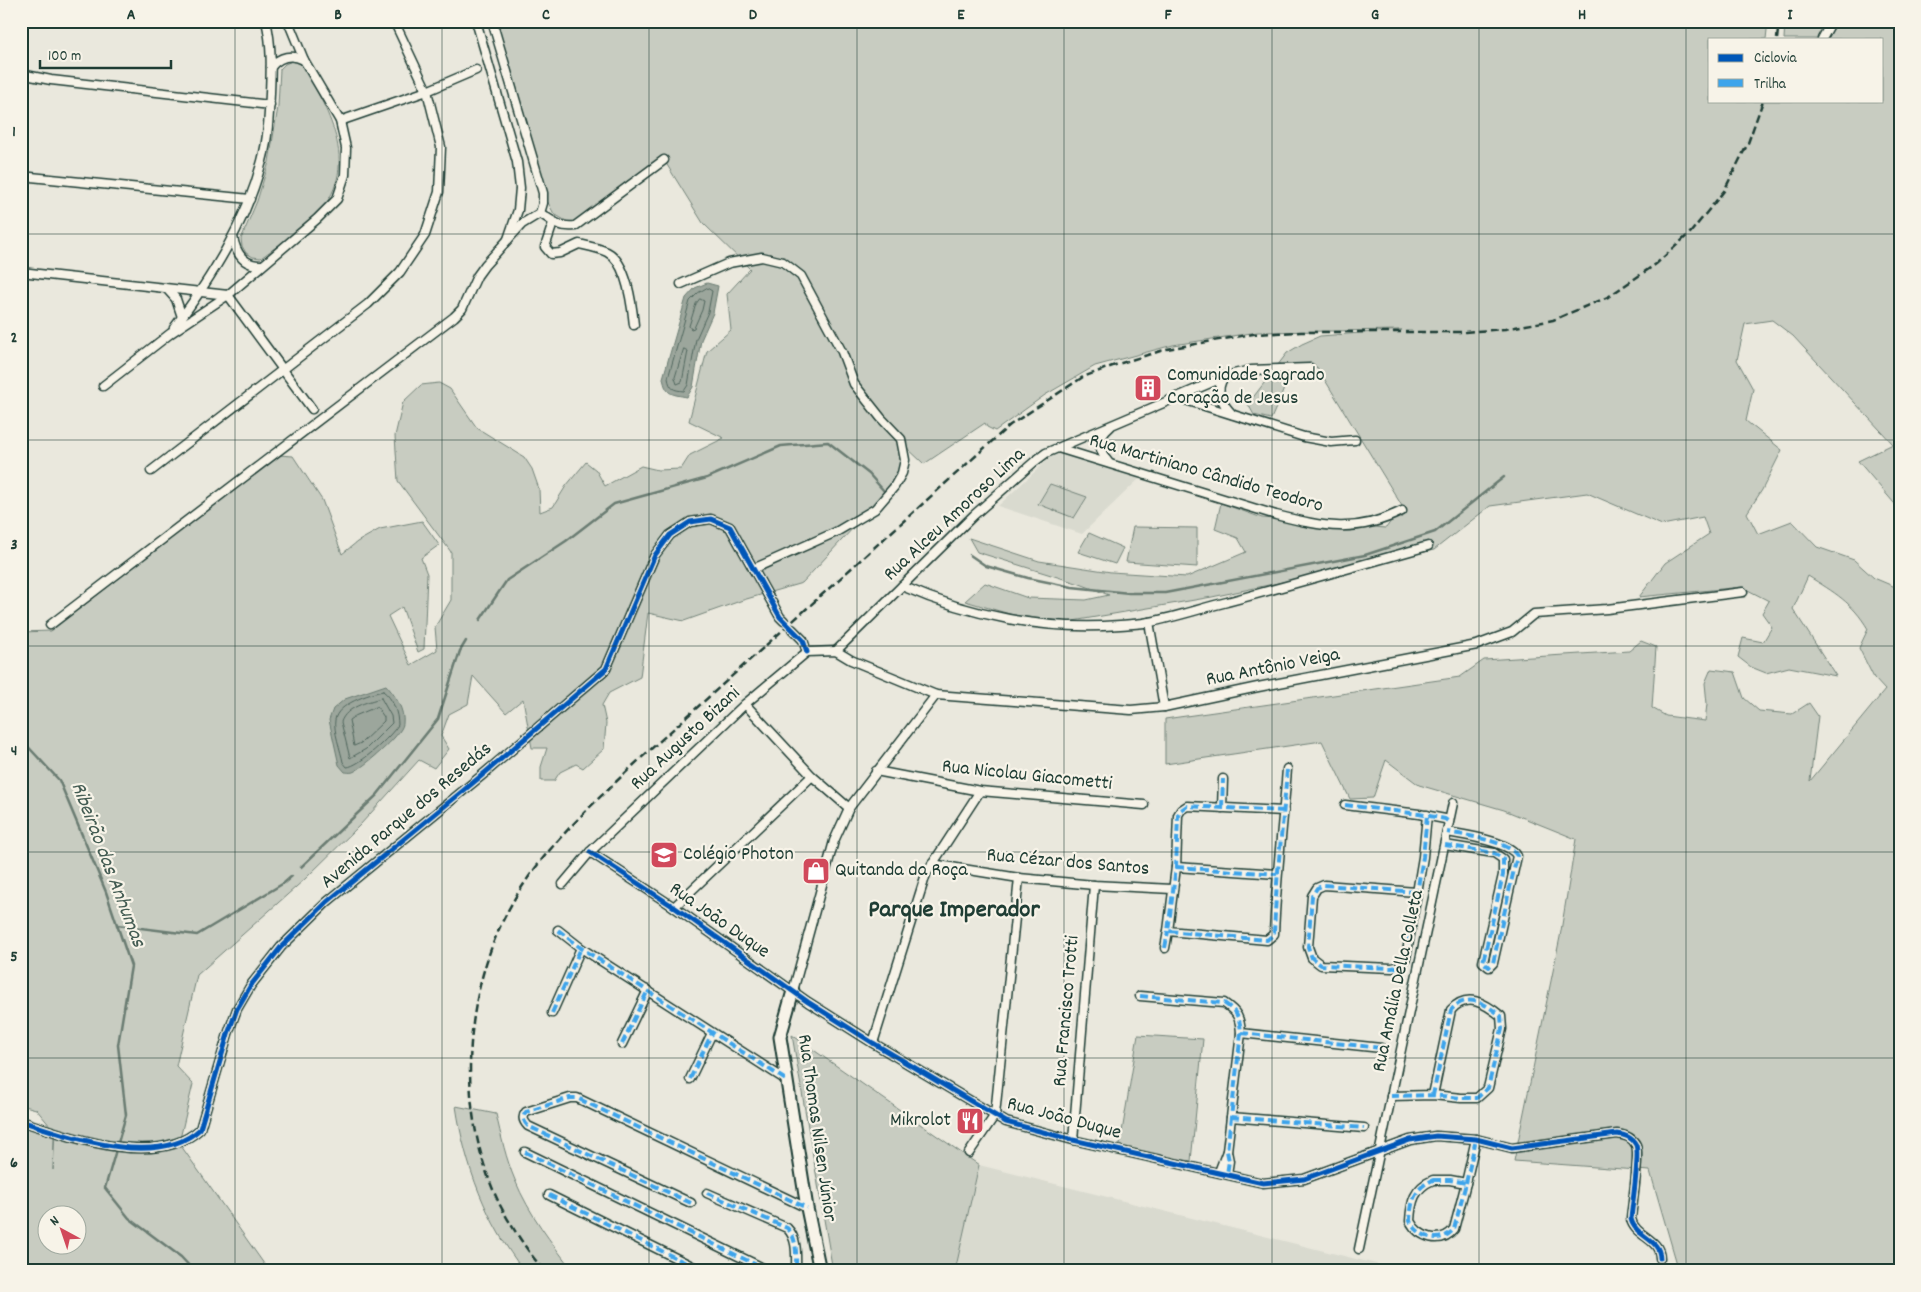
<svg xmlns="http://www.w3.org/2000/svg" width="1921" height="1292" viewBox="0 0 1921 1292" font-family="Dekko,sans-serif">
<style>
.built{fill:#d9dacf}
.green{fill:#c8ccc1;stroke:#74847a;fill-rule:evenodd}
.water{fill:#9ca69c;stroke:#6a7c72}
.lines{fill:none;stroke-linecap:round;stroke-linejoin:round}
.shore{stroke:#51675e;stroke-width:1}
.stream{stroke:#6a7c72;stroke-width:2.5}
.street-casing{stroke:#1f3d34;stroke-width:11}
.secondary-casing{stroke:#1f3d34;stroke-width:15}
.street{stroke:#f7f3e8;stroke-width:8}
.secondary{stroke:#f7f3e8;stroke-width:11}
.rail{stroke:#1f3d34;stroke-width:2.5;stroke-dasharray:8 4;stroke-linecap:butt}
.quiet{stroke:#3da4eb;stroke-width:4;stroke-dasharray:8 4;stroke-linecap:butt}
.cycleway-casing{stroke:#f7f3e8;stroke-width:8}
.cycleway{stroke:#0057b8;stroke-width:5}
.grid{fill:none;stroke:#1f3d34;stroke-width:1;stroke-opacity:0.55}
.labels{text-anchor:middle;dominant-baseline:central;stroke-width:4.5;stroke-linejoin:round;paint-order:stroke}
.poi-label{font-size:20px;fill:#1f3d34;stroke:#f7f3e8;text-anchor:start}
.street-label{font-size:20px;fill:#1f3d34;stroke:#f7f3e8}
.water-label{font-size:21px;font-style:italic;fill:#445c53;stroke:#f7f3e8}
.district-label{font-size:25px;font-weight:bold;fill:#1f3d34;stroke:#f7f3e8}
.neatline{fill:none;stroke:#1f3d34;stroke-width:2}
.grid-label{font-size:16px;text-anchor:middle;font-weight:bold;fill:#1f3d34}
</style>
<rect width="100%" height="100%" fill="#eae8dd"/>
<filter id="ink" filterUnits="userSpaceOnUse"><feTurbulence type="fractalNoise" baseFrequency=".02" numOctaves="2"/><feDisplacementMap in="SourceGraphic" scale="10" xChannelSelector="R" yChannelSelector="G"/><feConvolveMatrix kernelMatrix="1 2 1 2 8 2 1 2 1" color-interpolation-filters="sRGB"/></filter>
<g filter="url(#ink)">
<g class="built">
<path d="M1056,452l85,25 -59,57 -84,-28z"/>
<path d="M979,1165l425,106h-449z"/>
</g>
<g class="green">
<path d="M492,21h1276l-2,18h-56v62h172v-62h-98l1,-18h115v489l-42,-49 35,-17 -100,-108 -21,-16 -27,4 -8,36 16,29 -7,32 36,29 -20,40 -15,23 11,21 34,-13 25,26 37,13 20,18 26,11v682h-221l-29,-100 -136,-10 46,-224 16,-98 -72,-29 -85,-25 -33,-25 -13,38 -23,1 -28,-58 -157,23v-45l295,-42 24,-17 145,-9 12,-10 15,6 -4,61 14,8 39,5 2,-17 -2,-21 6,-14 24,3 9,26 15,13 33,3 17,-11 9,13 -8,65 75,-91 -11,-12 -15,-30 9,-19c-15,-26 -34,-37 -60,-53l-15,33 43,67 -47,-9 -23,6 -15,-6 -13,-10 5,-19 20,4 9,-15 -10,-14 7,-12 -27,-14 -103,10 26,-34 44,-29 -6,-17 -41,8 -75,-32 -97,13 -56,44 -222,47 -145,25 -54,-7 -48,-14 20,-18 43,15 58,2 23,-5 -29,-11 -103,-32 -8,-14 70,23 72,11 76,5 59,-25 -8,-14 -23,-9 6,-26 41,15 124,10 16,-22 -85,-139 -27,8 -19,44 -17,-4 -6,-11 39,-51 15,-9 18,-8 82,-6 -144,2 -85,13 -78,21 -50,29 -50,36 -8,-4 -2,-4 -61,41 -21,-20v18l-9,22 -92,99 -59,17 -59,21 -36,-8 -8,64 -31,16 -7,12 4,18 -2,26 -21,19 -7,-4 -16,8 -6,9h-13v-14l6,-19h-15l-9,-49 -17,14 -33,-37 -5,28 -19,10 -8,22 8,13 -15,19 -15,-8 -59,65 -55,54 -108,96 -21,91 17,18 -14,59 90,128h-248v-145l33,10 -1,34 2,-38 -19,-23 -15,-4v-473l30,-1 227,-176 15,1 29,44 20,54 15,-12 23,-13 42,-8 17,24 -18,13 6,16 -3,75 -6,3 -16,-45 -14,9 23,49 26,-15 -2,-23 16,-27v-48l-53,-71 -3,-45 8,-34 18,-17 18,-2 11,6 27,39 47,29 8,12 7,20 1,23 13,-5 13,-21 20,-24 10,8 9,16 36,-20 17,4 23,-1 9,-14 34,-17 -35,-17 18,-70 24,-21 -4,-36 23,-25 -47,-46 -39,-63 -89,66 -21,-12 -11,-21zM48,1214h30v30h-30z"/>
<path d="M292,61l7,1 5,4c25,49 59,101 11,151 -15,15 -37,28 -54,41l-8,-1 -7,-4 -4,-7 -1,-7 16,-38 12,-39 9,-55 2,-38 5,-5z"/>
<path d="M1050,484l37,13 -13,21 -36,-14z"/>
<path d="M1133,527l64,1v39l-71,-5z"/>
<path d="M1089,533l34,15 -8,16 -37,-12z"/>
<path d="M792,1035l187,130 -24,106h-122z"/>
<path d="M1138,1035l65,4 -12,122 -72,-11z"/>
<path d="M456,1106l40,8c5,22 10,45 19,66 14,34 36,62 58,91h-49c-38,-49 -59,-105 -68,-165z"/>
</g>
<g class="water">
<path d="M707,283l11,3 -5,27 -12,27 -8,47 -6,10c-16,-3 -21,-2 -24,-19l23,-80 9,-10z"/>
<path d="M386,685c9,10 19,25 17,39 -1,11 -40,44 -50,48 -3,1 -6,0 -8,0l-6,-7 -10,-45 4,-11 12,-10z"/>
</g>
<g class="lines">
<g class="shore">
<path d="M707,288l5,3 -4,21 -12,27 -8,46 -4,6c-11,-1 -14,-2 -16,-13l22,-77 8,-8z"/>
<path d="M700,299l4,2 -2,9 -8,18 -3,1 -2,-3 7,-22z"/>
<path d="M684,349l4,2 -6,31 -5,2 -2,-6z"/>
<path d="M383,691c10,7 15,22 15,34 -7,11 -38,41 -51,42l-4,-5c-2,-11 -10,-32 -8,-42 2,-16 34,-26 48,-29z"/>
<path d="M381,698l10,18 1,7 -26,26 -16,9 -9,-36c5,-15 26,-20 40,-24z"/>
<path d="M377,707l7,10v4l-23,22 -7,3 -5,-26 6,-4z"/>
</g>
<g class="stream">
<path d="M970,555l16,11 42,12 44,9 57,6h36l200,-38 70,-23 69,-55"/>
<path d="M480,620l27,-40 59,-39 48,-37 93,-26 74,-32 47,-4 41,32 15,17"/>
<path d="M21,739l38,41 47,112 25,74 -13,79 8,70 -21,73 24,30 52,39 13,14"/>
<path d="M301,867l76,-72 61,-76 22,-68 6,-10"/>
<path d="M117,925l80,10 87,-52 8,-7"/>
</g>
<defs>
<g id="street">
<path d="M476,21l41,141 3,26 -2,22 -10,29"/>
<path d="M1822,39l10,-18"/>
<path d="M271,67c9,-11 21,-13 33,-7"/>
<path d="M21,74l30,6 219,25"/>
<path d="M340,121l87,-30 49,-21"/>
<path d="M21,176l229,23"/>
<path d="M540,213c12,8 20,15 35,13l89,-66"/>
<path d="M553,223l-8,24 6,7 9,-1 19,-9c9,2 20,4 28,8 20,10 25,53 27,73"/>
<path d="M233,237c3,17 11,29 29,28"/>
<path d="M21,272l207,23 84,114"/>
<path d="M681,284l48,-21 33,-6 21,5 18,14 41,76 12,32 27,34 20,21 4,21 -3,13 -8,14 -19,22 -39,23 -83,37"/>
<path d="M167,289l9,10 6,18"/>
<path d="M174,328c38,-51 72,-105 88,-167 6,-22 7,-46 8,-68 1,-24 2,-48 -4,-72"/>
<path d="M1224,377c-10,14 -2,26 8,37"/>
<path d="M103,386l68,-53 57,-38 89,-76 20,-20 8,-24 1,-27 -6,-27 -36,-61 -16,-39"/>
<path d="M1176,397l128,40 27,5 24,-2"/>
<path d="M1058,448l218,67c48,12 80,19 126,-4"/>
<path d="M1109,463c-11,-13 -13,-24 1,-36"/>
<path d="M151,471l217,-167 32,-32 25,-37 14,-43 2,-45 -14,-56 -33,-70"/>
<path d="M902,586c68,30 144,45 218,39 10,-1 20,-1 30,-3 26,-5 52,-14 77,-20 67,-18 134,-37 201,-56"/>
<path d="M1149,622l15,85"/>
<path d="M50,625l404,-308 8,-8 15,-33 8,-11 37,-41 18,-11 3,-10v-10l-51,-172"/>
<path d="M792,629l11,11 4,12"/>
<path d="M836,651l138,-136 60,-53 12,-9 183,-78 22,-5 59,-2"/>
<path d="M807,652l29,-1 15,9 85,35 195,15 33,-3 94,-20 219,-42 35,-13 22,-18 73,-5 136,-17"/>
<path d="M745,704l67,72 37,32"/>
<path d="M876,771l104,20 164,14"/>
<path d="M1345,805l74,9 26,5 4,3"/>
<path d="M1222,808l1,-29"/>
<path d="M1284,811l-97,-5 -6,4 -3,5 -2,52 -8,64 99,9 7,-6c2,-55 9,-110 13,-165"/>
<path d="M1445,845l49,8 9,6v16l-20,87 6,5 4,-4 24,-107c-7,-15 -54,-21 -70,-24"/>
<path d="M590,852l84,55 134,95 65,41 133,79 67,18 190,43 41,-4 106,-39 26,-4 40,3 36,9 105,-14c8,1 15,3 19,11 4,11 -4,60 -5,74 4,18 29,19 29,39"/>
<path d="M932,864l87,14 75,7 78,4"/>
<path d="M1176,867l101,7"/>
<path d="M563,884l27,-32 155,-148 62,-52"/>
<path d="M1416,892l-92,-7 -7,3 -5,8 -4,51 4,11 9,7 71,3 9,-2 5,-8 17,-101 4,-42"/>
<path d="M674,907l138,-131"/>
<path d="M558,930l23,18 205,132"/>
<path d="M1165,948l3,-17"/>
<path d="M793,991l41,-150 15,-33 87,-113"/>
<path d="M1140,996l84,7c13,9 16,14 17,30l-14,118 2,10 -2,13"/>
<path d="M552,1013l29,-65"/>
<path d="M1241,1033l140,15"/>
<path d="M873,1043l53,-169 54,-83"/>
<path d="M622,1044l26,-54"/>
<path d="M690,1079l22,-46"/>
<path d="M1391,1096l42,-1 28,3h16l11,-10 14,-59 -1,-13c-16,-13 -34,-24 -50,-6l-18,85"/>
<path d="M1231,1117l133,11"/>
<path d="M21,1121c49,16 136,48 179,8l28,-95 9,-25 14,-24 30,-38 46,-45 153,-125 126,-108 49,-114 15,-20 20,-13 21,-3 19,8 50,90 4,4"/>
<path d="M1073,1140l21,-255"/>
<path d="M525,1152l244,119"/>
<path d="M969,1153l26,-38 24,-237"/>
<path d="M1219,1172l8,-21"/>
<path d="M1433,1180h17l16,3 -12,46c-13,16 -35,9 -44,-8 1,-19 4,-33 23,-41z"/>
<path d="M1466,1183l10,-44"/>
<path d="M707,1193l80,35c11,11 9,27 9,43"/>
<path d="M549,1195l153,76"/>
<path d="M691,1203l-163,-77c-5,-5 -6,-9 -2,-14l44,-14h7l230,110"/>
<path d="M1359,1249l94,-446"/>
</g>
<path id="secondary" d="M793,991l-13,46 27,171 13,63"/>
</defs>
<use href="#street" class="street-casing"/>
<use href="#secondary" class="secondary-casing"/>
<use href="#street" class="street"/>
<use href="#secondary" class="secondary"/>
<g class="rail">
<path d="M1777,39l2,-18"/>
<path d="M544,1271c-17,-21 -32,-43 -44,-66 -47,-96 -37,-223 18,-312 32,-51 79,-93 122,-134l370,-334 73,-48 35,-13 49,-15 86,-15 48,-2h163l41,-3 48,-9 55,-23 48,-33 35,-32 33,-41 24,-48 15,-42"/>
</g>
<g class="quiet">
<path d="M1345,805l74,9 26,5 4,3"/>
<path d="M1222,808l1,-29"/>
<path d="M1284,811l-97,-5 -6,4 -3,5 -2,52 -8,64 99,9 7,-6c2,-55 9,-110 13,-165"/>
<path d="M1445,845l49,8 9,6v16l-20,87 6,5 4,-4 24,-107c-7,-15 -54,-21 -70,-24"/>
<path d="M1176,867l101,7"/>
<path d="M1416,892l-92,-7 -7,3 -5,8 -4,51 4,11 9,7 71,3 9,-2 5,-8 17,-101 4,-42"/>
<path d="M558,930l23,18 205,132"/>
<path d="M1165,948l3,-17"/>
<path d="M1140,996l84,7c13,9 16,14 17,30l-14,118 2,10 -2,13"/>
<path d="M552,1013l29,-65"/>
<path d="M1241,1033l140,15"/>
<path d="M622,1044l26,-54"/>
<path d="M690,1079l22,-46"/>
<path d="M1391,1096l42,-1 28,3h16l11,-10 14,-59 -1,-13c-16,-13 -34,-24 -50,-6l-18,85"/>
<path d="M1231,1117l133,11"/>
<path d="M525,1152l244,119"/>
<path d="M1433,1180h17l16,3 -12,46c-13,16 -35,9 -44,-8 1,-19 4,-33 23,-41z"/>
<path d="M1466,1183l10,-44"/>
<path d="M707,1193l80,35c11,11 9,27 9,43"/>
<path d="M549,1195l153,76"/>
<path d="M691,1203l-163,-77c-5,-5 -6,-9 -2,-14l44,-14h7l230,110"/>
</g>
<defs>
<g id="cycleway">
<path d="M590,852l84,55 134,95 65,41 133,79 67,18 190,43 41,-4 106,-39 26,-4 40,3 36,9 105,-14c8,1 15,3 19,11 4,11 -4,60 -5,74 4,18 29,19 29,39"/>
<path d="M21,1121c49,16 136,48 179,8l28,-95 9,-25 14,-24 30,-38 46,-45 153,-125 126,-108 49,-114 15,-20 20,-13 21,-3 19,8 50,90 23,23 4,12"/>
</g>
</defs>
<use href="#cycleway" class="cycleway-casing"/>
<use href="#cycleway" class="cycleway"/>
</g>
</g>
<path class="grid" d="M235,21v1250M442,21v1250M649,21v1250M857,21v1250M1064,21v1250M1272,21v1250M1479,21v1250M1686,21v1250M21,234h1879M21,440h1879M21,646h1879M21,852h1879M21,1058h1879"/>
<defs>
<symbol id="building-square" viewBox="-11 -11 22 22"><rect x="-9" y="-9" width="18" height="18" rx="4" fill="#d1495b" stroke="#f7f3e8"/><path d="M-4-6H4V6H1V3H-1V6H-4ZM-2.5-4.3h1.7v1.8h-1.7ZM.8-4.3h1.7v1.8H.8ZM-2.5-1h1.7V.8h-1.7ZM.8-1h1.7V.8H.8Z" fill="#fff"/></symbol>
<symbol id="school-square" viewBox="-11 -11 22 22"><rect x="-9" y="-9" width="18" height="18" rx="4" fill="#d1495b" stroke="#f7f3e8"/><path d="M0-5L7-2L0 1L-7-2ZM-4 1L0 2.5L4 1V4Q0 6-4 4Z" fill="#fff"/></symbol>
<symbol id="shop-square" viewBox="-11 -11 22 22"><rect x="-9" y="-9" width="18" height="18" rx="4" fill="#d1495b" stroke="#f7f3e8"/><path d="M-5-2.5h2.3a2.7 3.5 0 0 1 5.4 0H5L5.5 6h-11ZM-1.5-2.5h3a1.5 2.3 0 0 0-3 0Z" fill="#fff"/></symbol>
<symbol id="restaurant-square" viewBox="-11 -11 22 22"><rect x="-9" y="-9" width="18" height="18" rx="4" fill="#d1495b" stroke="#f7f3e8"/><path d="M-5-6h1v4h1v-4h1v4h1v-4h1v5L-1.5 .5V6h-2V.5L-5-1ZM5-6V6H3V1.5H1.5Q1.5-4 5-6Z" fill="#fff"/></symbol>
</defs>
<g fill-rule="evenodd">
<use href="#building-square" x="1132" y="372" width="32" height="32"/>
<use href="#school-square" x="648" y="839" width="32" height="32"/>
<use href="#shop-square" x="800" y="855" width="32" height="32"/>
<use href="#restaurant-square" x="954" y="1105" width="32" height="32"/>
</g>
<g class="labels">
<g class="poi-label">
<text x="1167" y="376">Comunidade Sagrado<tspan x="1167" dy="23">Coração de Jesus</tspan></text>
<text x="683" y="855">Colégio Photon</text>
<text x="835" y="871">Quitanda da Roça</text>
<text x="951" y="1121" text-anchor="end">Mikrolot</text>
</g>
<g class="street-label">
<text transform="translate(1206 474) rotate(16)">Rua Martiniano Cândido Teodoro</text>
<text transform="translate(955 515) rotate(-43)">Rua Alceu Amoroso Lima</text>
<text transform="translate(1273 668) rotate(-11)">Rua Antônio Veiga</text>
<text transform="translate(686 739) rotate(-43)">Rua Augusto Bizani</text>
<text transform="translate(1027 776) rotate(6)">Rua Nicolau Giacometti</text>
<text transform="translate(407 816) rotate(-40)">Avenida Parque dos Resedás</text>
<text transform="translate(1068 863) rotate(5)">Rua Cézar dos Santos</text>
<text transform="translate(719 921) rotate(35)">Rua João Duque</text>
<text transform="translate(1399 981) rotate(-78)">Rua Amália Della Colleta</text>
<text transform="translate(1067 1011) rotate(-85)">Rua Francisco Trotti</text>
<text transform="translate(1064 1119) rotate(15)">Rua João Duque</text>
<text transform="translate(816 1128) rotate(82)">Rua Thomas Nilsen Júnior</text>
</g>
<g class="water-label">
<text transform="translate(107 865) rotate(69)">Ribeirão das Anhumas</text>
</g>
<g class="district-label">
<text x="954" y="911">Parque Imperador</text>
</g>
</g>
<rect width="1921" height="1292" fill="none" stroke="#f7f3e8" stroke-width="55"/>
<rect x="1708" y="38" width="175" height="65" fill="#f7f3e8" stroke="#a1aaa0"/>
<rect x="1718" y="54" width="25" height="8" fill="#0057b8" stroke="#a1aaa0"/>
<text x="1754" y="62" font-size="15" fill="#1f3d34">Ciclovia</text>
<rect x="1718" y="79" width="25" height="8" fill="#3da4eb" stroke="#a1aaa0"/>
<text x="1754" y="88" font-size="15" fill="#1f3d34">Trilha</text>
<g transform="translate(62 1230) rotate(320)"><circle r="24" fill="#f7f3e8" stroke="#a1aaa0"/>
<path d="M0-4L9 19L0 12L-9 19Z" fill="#d1495b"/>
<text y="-8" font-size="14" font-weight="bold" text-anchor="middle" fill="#1f3d34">N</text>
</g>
<path d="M40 60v8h131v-8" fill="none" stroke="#1f3d34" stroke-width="2.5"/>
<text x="48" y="60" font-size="15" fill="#1f3d34" stroke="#f7f3e8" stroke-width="4" paint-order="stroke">100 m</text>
<rect x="28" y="28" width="1866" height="1236" class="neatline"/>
<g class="grid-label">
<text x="131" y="19">A</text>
<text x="338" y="19">B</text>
<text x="546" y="19">C</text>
<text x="753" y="19">D</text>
<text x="961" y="19">E</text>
<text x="1168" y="19">F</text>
<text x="1375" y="19">G</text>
<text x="1582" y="19">H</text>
<text x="1790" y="19">I</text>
<text x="14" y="136">1</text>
<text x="14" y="342">2</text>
<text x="14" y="549">3</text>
<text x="14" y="755">4</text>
<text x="14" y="961">5</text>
<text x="14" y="1167">6</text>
</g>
</svg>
